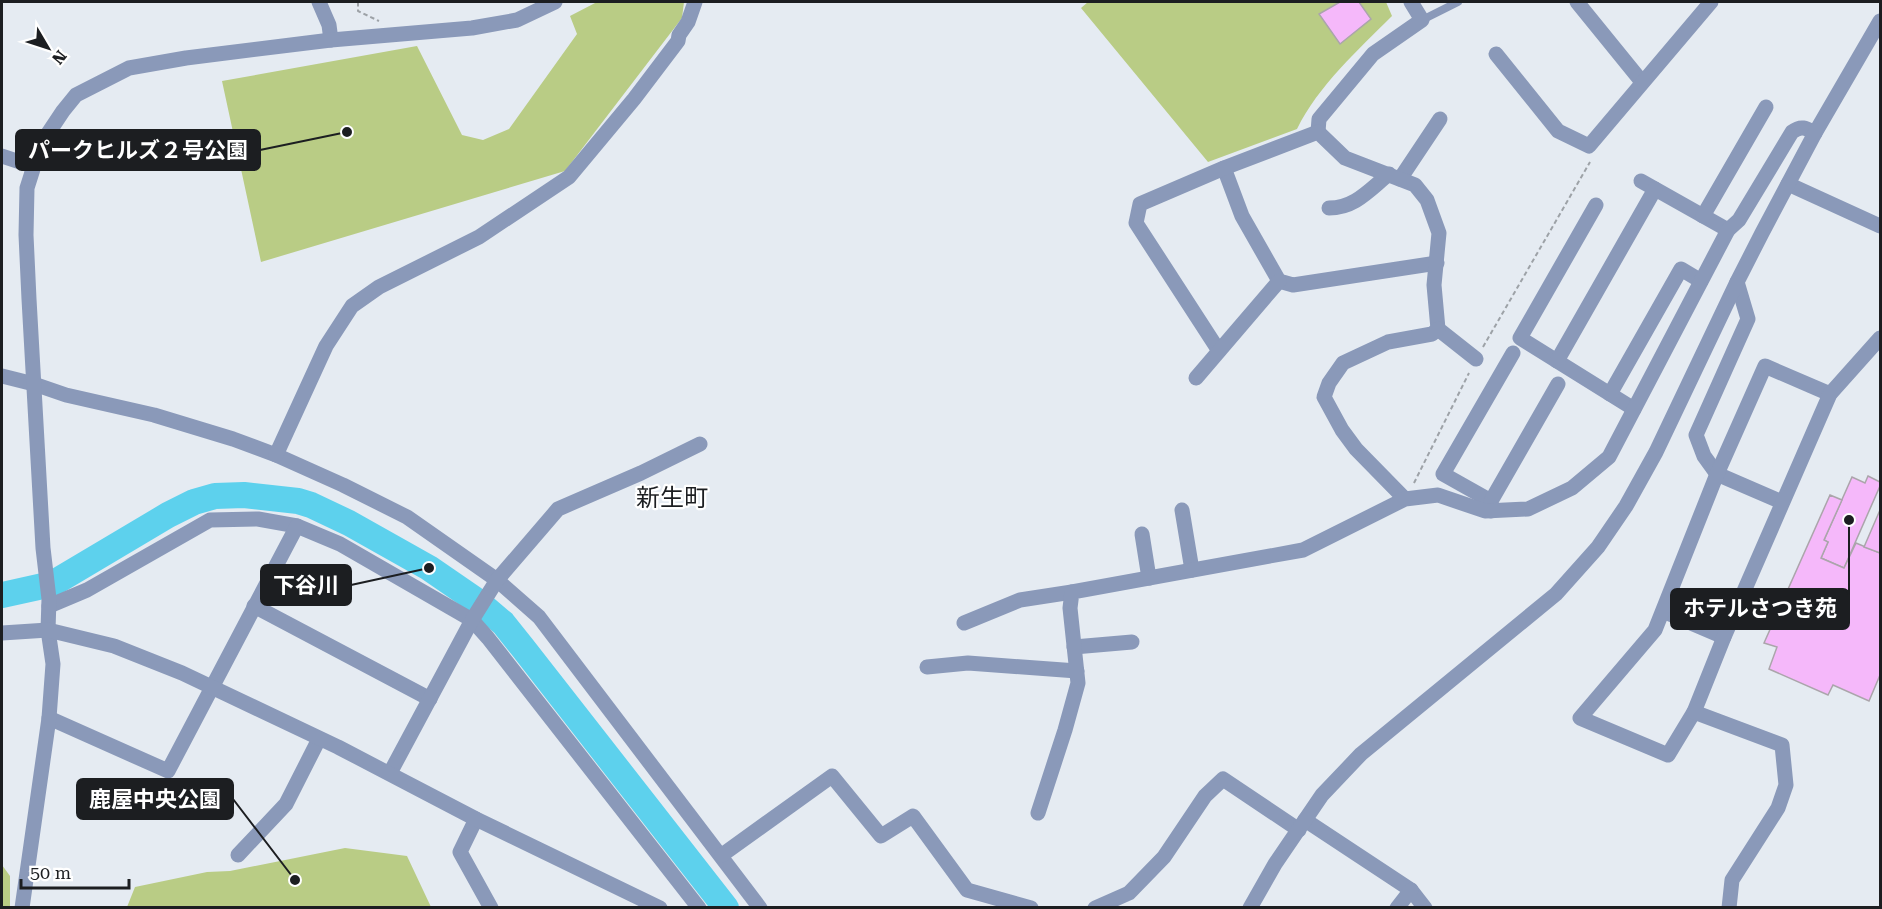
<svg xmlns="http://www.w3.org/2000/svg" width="1882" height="909" viewBox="0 0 1882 909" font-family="'Roboto Serif','Noto Sans JP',serif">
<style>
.green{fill:#b9cc85}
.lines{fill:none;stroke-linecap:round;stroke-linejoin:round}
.river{stroke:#5dd1ed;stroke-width:26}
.building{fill:#f5b8fa;stroke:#aba5ab;stroke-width:1.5}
.path{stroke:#9da2a7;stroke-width:2;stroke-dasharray:4.5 3;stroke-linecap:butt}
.service{stroke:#8a99b9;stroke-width:8}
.minor{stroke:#8a99b9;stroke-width:15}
.tertiary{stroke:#8a99b9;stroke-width:15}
.labels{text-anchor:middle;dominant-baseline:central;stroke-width:4.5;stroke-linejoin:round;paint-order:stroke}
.quarter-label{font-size:24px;fill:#1c1e21;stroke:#fff}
.leader{fill:none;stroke:#1c1e21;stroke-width:2}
.callout-dot{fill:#1c1e21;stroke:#fff;stroke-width:2}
.callout{fill:#1c1e21;stroke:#1c1e21;stroke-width:2}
.callout-label{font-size:22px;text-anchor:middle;font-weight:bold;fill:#fff}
</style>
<rect width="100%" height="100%" fill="#e5ebf2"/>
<g class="green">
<path d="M597,2h87l-2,16 -117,153 -304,91 -39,-181 195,-35 45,89 21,5 26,-11 68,-95 -7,-18z"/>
<path d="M1088,2h298l6,14c-33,33 -74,70 -95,113l-89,33 -127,-154z"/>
<path d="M345,848l62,8 24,51h-304l8,-20 72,-15 23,-1z"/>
<path d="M2,865l8,11v31h-8z"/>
</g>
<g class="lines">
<path class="river" d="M2,595l50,-11 116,-69 26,-13 21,-6 29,-1 54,6 13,4 38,18 80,45 48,33 26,22 20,25 203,260"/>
</g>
<g class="building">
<path d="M1340,2h19l12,17 -31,25 -21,-30z"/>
<path d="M1868,476l12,6v4l-36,82 -23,-10 7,-16 -4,-2 28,-63 13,6z"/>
<path d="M1830,495l12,5 -18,40 4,2 -7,16 23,10 12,-25 24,10v122l-11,26 -36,-16 -5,10 -59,-26 8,-22 -13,-4z"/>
<path d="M1880,510v43l-16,-6z"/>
</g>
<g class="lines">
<g class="path">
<path d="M358,2v9l21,10"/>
<path d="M1483,347l107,-185"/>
<path d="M1414,483l55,-110"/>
</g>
<path class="service" d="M1422,20l36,-18"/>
<g class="minor">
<path d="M319,2l10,23 2,15"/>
<path d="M1577,2l65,80"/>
<path d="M1496,54l62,77 31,15 122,-144"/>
<path d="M1318,132l1,-13 54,-65 49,-34 -11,-18"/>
<path d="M2,156l30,10"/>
<path d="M1224,168l18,48 37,65 14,4 144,-22"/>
<path d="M1400,179l40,-60"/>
<path d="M1641,181l87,49"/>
<path d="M1788,184l92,42"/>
<path d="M1596,205l-76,133 114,71"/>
<path d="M1329,208c26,0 40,-18 60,-34"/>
<path d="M1703,216l63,-109"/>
<path d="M1737,282l11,37 -52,116 8,21 13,18 65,28"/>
<path d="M1219,351l-83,-128 4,-19 84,-36 94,-36 27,26 70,27 12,15 12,33 -5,52 4,44 38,30"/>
<path d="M1557,361l98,-172"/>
<path d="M2,376l32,8 32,11 88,20 79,24 43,16 67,30 64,32 90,63 42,37 221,291"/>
<path d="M1196,378l83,-97"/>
<path d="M1610,394l71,-125 20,12"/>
<path d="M276,455l50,-109 26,-40 27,-19 100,-50 90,-60 65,-78 44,-58 1,-6 9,-13 7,-20"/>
<path d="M1405,499l-49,-50 -14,-19 -18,-33 5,-14 14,-20 45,-21 44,-8 6,-5"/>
<path d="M1491,501l-48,-27 70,-121"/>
<path d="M1182,510l10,60"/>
<path d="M1491,511v-10l67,-117"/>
<path d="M1142,534l7,44"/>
<path d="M49,606l38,-16 123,-70 48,-1 39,7 43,18 132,76 16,18 211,270"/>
<path d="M254,606l176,93"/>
<path d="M1663,611l61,26"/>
<path d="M964,623l56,-23 52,-8"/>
<path d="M1074,647l58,-5"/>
<path d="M927,667l41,-4 109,8"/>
<path d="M1694,712l-26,43 -88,-37 75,-88 62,-156 48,-108 65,28"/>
<path d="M49,718l119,53 129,-245"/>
<path d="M390,773l82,-153 25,-40 61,-71 83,-36 59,-29"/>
<path d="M1038,813l27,-83 13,-47 -8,-75 2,-16 231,-42 102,-51 33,-4 47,16 43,-2 44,-21 37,-31 119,-227 11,-10 53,-88c9,-7 14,-4 23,1"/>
<path d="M476,819l-16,33 31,56"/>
<path d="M1305,820l106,70 14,18"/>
<path d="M238,855l48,-51 33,-65"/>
<path d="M722,855l110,-79 49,60 32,-20 54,74 64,18"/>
<path d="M22,908l27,-190 4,-54 -5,-34"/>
<path d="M1095,908l34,-15 35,-36 41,-61 18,-17 76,51"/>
<path d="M1397,908l14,-18"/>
<path d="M1729,908l3,-28 46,-72 8,-23 -4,-40 -88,-33 30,-75 106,-243 50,-56"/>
</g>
<g class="tertiary">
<path d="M48,630l1,-31 -6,-51 -14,-249 -3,-64 1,-47 14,-44 22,-33 13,-16 53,-27 57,-10 145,-18 141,-12 45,-8 38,-18"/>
<path d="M2,633l46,-3 66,16 68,27 156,74 138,72 184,89"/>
<path d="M1250,908l25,-44 47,-69 39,-41 195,-160 42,-47 28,-41 30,-54 81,-170 25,-49 53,-100 65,-112"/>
</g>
</g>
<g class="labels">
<g class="quarter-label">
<text x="672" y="498">新生町</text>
</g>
</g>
<path class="leader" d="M347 132L260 150M429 568L351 585M1849 520L1849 609M295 880L233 799"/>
<g class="callout-dot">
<circle cx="347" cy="132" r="6"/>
<circle cx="429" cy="568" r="6"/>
<circle cx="1849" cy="520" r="6"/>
<circle cx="295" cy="880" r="6"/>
</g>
<g class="callout">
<rect x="16" y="130" width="244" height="40" rx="6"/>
<rect x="261" y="565" width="90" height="40" rx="6"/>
<rect x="1671" y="589" width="178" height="40" rx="6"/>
<rect x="77" y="779" width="156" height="40" rx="6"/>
</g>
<g class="callout-label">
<text x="138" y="158">パークヒルズ２号公園</text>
<text x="306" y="593">下谷川</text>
<text x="1760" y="616">ホテルさつき苑</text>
<text x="155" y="807">鹿屋中央公園</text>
</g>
<rect width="1882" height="909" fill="none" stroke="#1c1e21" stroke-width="6"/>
<g transform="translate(48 48) rotate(129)" stroke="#ffffff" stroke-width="4.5" paint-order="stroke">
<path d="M0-4.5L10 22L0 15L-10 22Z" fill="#1c1e21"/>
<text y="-9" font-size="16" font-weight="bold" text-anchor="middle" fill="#1c1e21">N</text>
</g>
<path d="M21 879v9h108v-9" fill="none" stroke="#1c1e21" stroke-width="3"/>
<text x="30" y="879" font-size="18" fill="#1c1e21" stroke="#ffffff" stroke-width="4.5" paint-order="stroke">50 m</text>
</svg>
